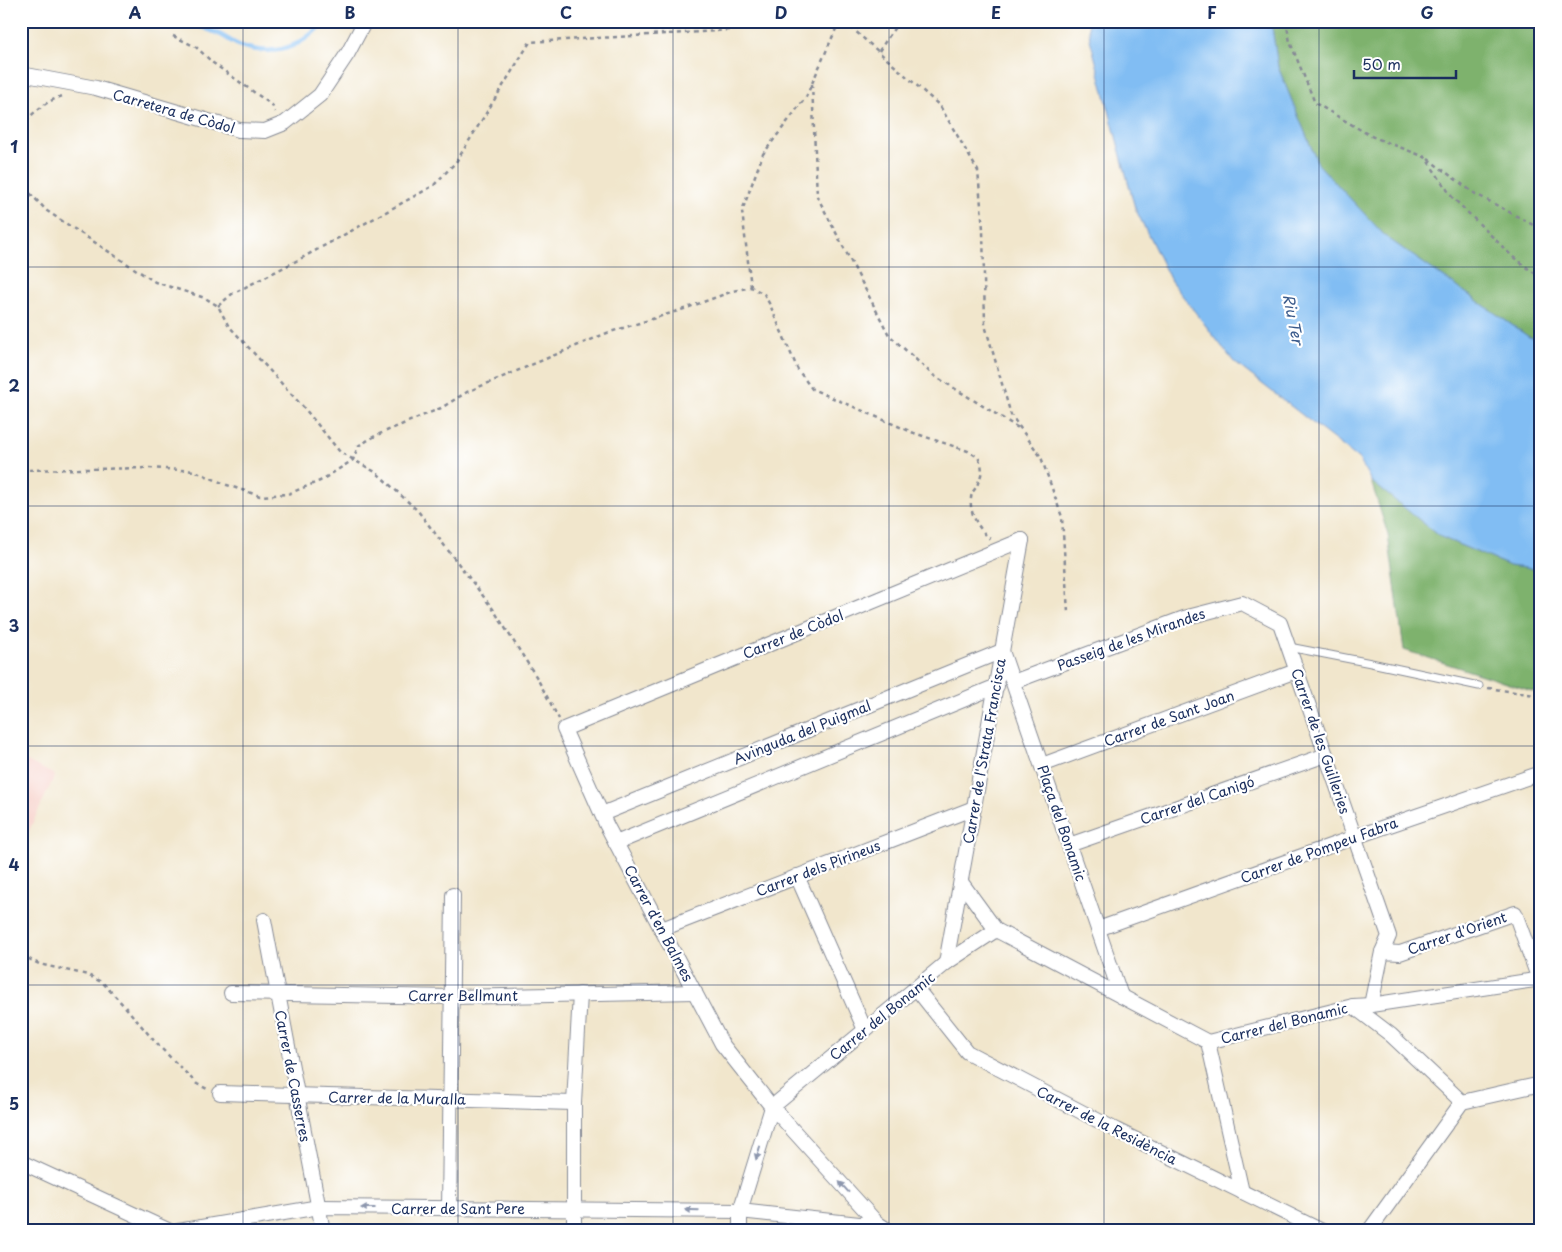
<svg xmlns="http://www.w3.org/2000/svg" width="1562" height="1252" viewBox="0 0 1562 1252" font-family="'Playpen Sans',sans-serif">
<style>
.built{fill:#f7d0c9}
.forest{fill:#7eb26d;stroke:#4c7066}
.water{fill:#81bdf3;stroke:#4e76a8}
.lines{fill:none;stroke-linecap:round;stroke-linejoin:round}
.stream{stroke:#81bdf3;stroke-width:4.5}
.lane-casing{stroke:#868a95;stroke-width:9}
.street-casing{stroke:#868a95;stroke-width:16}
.path{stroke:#868a95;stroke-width:2.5;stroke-dasharray:4 4;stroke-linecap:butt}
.lane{stroke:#fff;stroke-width:7}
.street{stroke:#fff;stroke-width:14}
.oneway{fill:#8d97ae}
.grid{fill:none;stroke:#1b2f5e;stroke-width:1;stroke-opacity:0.55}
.labels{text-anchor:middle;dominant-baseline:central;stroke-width:4.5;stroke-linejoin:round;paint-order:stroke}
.street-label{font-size:14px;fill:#1b2f5e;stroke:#fff}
.water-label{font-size:15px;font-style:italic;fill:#3a5a8b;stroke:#fff}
.neatline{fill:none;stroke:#1b2f5e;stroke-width:2}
.grid-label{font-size:16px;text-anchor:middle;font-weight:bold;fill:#1b2f5e}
</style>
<rect width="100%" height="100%" fill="#fff"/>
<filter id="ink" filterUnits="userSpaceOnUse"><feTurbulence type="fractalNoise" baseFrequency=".02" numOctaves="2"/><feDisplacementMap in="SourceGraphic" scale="10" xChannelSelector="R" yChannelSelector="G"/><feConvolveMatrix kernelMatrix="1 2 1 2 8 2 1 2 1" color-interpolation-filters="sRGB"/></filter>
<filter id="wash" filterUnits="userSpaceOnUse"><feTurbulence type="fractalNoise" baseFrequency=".0096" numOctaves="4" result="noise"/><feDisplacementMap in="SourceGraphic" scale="20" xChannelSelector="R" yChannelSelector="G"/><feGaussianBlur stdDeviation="1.12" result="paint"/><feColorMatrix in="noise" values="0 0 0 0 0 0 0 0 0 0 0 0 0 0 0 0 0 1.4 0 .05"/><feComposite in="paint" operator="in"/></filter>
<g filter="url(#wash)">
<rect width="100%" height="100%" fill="#f1e6cc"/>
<path class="built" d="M21,758l34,17 -34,73z"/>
<g class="forest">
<path d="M1271,21h270v319l-12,-3 -143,-100 -68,-73 -40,-97z"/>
<path d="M1371,481l70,56 69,29 31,4v124l-137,-44 -16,-115z"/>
</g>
<path class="water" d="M1088,21h183l7,46 40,97 68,73 143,100 12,3v230l-31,-4 -69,-29 -70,-56 -12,-22 -125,-97 -63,-81 -36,-73 -45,-169z"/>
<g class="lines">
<g class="stream">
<path d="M80,21h26"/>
<path d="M184,21c13,4 25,8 37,14 6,3 13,9 20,11 33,11 61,2 83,-25"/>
</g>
</g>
</g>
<g filter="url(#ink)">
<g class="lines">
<defs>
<path id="lane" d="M1289,647l82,16 108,23"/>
<g id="street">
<path d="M21,74l75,14 143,42 26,1 20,-8 35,-28 28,-42 17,-32"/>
<path d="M1013,682l171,-64 58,-15 38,20 109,313 -7,16 -11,53"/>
<path d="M1042,765l254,-94"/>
<path d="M602,814l400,-163 119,345"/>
<path d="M616,843l381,-157"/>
<path d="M1069,845l257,-90"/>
<path d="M797,876l68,154"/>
<path d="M961,882l35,48"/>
<path d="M264,920l59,311"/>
<path d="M662,929l312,-121"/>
<path d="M1098,929l257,-92 186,-64"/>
<path d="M1382,952l18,1 115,-40 26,72"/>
<path d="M946,963l76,-423"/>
<path d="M916,988l51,64 149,78 206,101"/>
<path d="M231,993l221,4 243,-5"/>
<path d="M1353,1006l38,29 71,67"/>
<path d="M1208,1042l34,150"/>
<path d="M220,1093l354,10"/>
<path d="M772,1107l174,-144 50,-33 212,112 145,-36 18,-1 170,-26"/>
<path d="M21,1162l149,69"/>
<path d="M449,1208l4,-313"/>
<path d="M178,1231l141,-24 421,4 119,13 18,-1"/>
<path d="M574,1231v-128l6,-109"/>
<path d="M740,1231v-20l32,-104"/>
<path d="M889,1231l-12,-8 -105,-116 -50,-63 -116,-220 -42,-95 458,-189"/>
<path d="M1369,1231l93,-129 79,-18"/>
</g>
</defs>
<use href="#lane" class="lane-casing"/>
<use href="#street" class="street-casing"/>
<g class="path">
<path d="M1286,21l4,21 25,61 56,33 54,21 27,40 61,60 28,21"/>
<path d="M173,36l23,11 17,16 59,42 3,7"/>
<path d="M879,51l20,-30"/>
<path d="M812,84l5,112 72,139 44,40 87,54"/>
<path d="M21,127c10,-13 26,-27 42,-31"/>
<path d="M1428,159l46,34 61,33 6,1"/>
<path d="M21,180l5,9 21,22 108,71 50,16 13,8 10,19 77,84 35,43 37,21 41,38 75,98 44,69 22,41"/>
<path d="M751,287l-9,-76 21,-57 43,-57 33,-75"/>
<path d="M218,306l14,-12 68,-35 133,-73 23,-24 74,-120 171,-10 144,-10 95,84 38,65 5,58 2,96 26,90 30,42 21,60 6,96"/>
<path d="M21,470l128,-2 46,3 32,14 33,11 28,-2 32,-13 33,-21 5,-14 19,-11 64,-27 26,-16 140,-59 77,-24 49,-18 18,-4 13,7 6,11 28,65 14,19 102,44 54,18 10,6c5,10 5,15 0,26 -1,4 -4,7 -6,10 -5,18 6,35 18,46"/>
<path d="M1488,688l53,8"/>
<path d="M21,955l18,9 49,11 15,8 24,26 29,34 41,41 12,6"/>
</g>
<use href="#lane" class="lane"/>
<use href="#street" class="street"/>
</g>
<defs><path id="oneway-solid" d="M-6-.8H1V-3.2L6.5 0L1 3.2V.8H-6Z" transform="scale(1.25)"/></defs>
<g class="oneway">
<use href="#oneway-solid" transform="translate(758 1153) rotate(107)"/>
<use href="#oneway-solid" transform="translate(844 1187) rotate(-132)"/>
<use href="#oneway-solid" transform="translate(368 1208) rotate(-180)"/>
<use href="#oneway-solid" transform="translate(692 1210) rotate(-179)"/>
</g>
</g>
<path class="grid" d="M243,21v1210M458,21v1210M673,21v1210M889,21v1210M1104,21v1210M1319,21v1210M21,267h1520M21,506h1520M21,746h1520M21,985h1520"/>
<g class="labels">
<g class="street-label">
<text transform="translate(174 111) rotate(16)">Carretera de Còdol</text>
<text transform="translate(793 634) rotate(-22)">Carrer de Còdol</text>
<text transform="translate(1131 639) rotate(-20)">Passeig de les Mirandes</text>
<text transform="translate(1169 718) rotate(-20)">Carrer de Sant Joan</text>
<text transform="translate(802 732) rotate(-22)">Avinguda del Puigmal</text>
<text transform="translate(1321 741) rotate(71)">Carrer de les Guilleries</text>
<text transform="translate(984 751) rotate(-80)">Carrer de l'Strata Francisca</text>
<text transform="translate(1197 800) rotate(-19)">Carrer del Canigó</text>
<text transform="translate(1062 823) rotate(71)">Plaça del Bonamic</text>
<text transform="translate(1319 850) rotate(-20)">Carrer de Pompeu Fabra</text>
<text transform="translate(818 868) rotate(-21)">Carrer dels Pirineus</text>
<text transform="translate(659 923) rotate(62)">Carrer d'en Balmes</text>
<text transform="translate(1457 933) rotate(-19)">Carrer d'Orient</text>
<text x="463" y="995">Carrer Bellmunt</text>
<text transform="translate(882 1016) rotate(-39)">Carrer del Bonamic</text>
<text transform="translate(1284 1023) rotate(-14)">Carrer del Bonamic</text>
<text transform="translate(293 1076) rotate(79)">Carrer de Casserres</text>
<text transform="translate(397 1098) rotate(1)">Carrer de la Muralla</text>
<text transform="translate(1107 1125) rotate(27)">Carrer de la Residència</text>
<text x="458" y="1208">Carrer de Sant Pere</text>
</g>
<g class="water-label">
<text transform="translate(1294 319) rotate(79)">Riu Ter</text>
</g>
</g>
<rect width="1562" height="1252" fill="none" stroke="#fff" stroke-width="55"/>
<path d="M1354 70v8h102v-8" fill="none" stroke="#1b2f5e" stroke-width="2.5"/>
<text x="1362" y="70" font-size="15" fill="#1b2f5e" stroke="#ffffff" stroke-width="4" paint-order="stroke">50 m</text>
<rect x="28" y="28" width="1506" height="1196" class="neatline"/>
<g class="grid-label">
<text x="135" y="19">A</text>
<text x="350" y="19">B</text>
<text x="566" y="19">C</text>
<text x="781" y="19">D</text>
<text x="996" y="19">E</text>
<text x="1212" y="19">F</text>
<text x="1427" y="19">G</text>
<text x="14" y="153">1</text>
<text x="14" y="392">2</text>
<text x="14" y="632">3</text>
<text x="14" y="871">4</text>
<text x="14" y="1110">5</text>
</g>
</svg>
